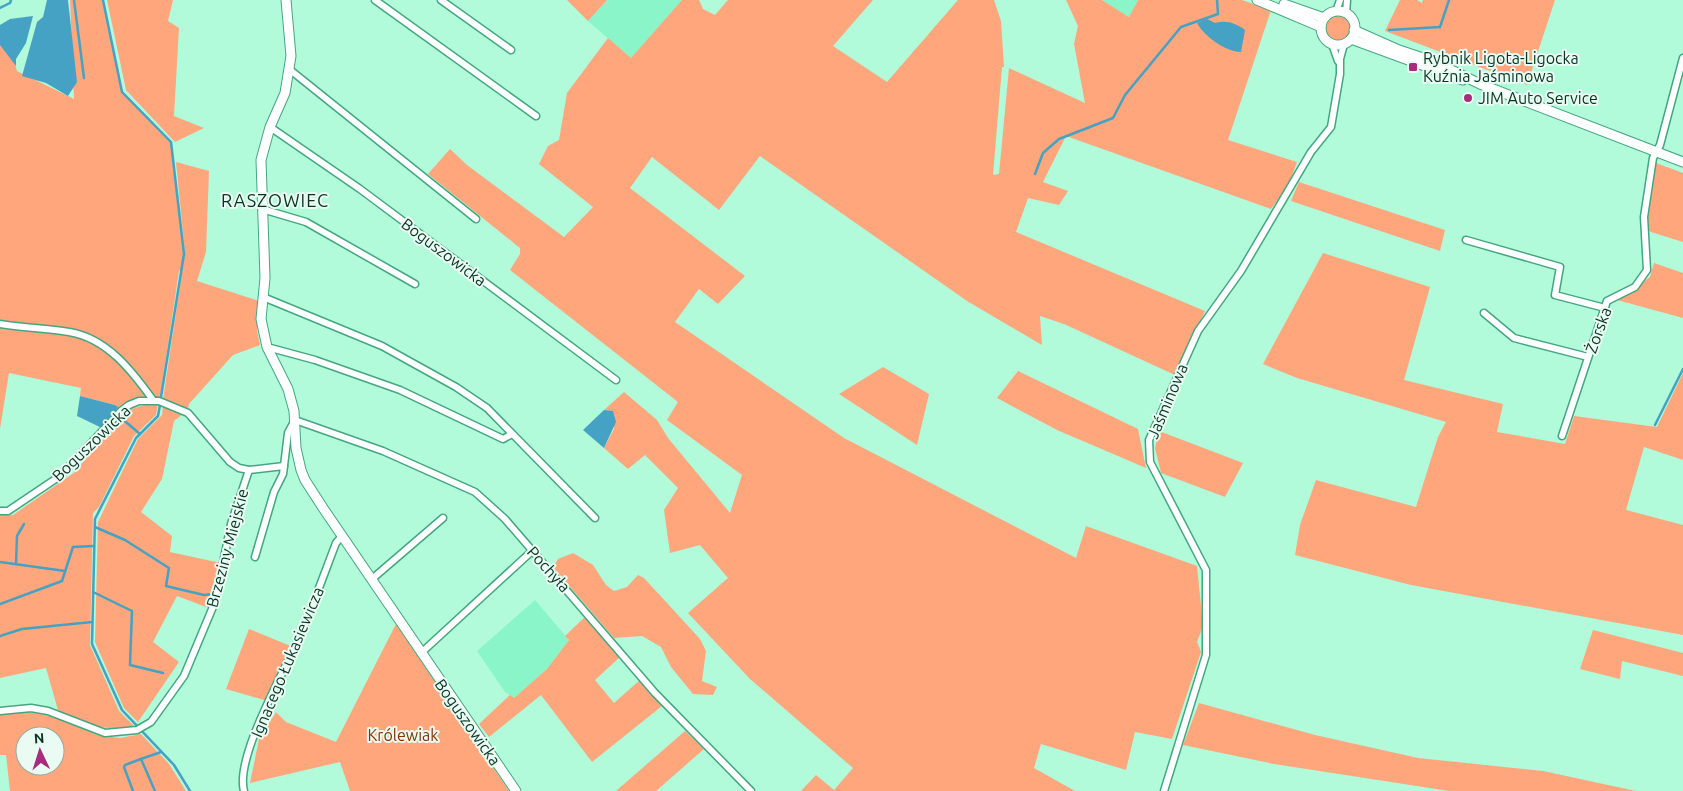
<svg xmlns="http://www.w3.org/2000/svg" width="1683" height="791" viewBox="0 0 1683 791" font-family="Ubuntu,sans-serif">
<style>
.built{fill:#89f5c8}
.green{fill:#ffa67d;fill-rule:evenodd}
.water{fill:#45a2c4}
.lines{fill:none;stroke-linecap:round;stroke-linejoin:round}
.stream{stroke:#45a2c4;stroke-width:2.5}
.street-casing{stroke:#44a681;stroke-width:9}
.secondary-casing{stroke:#44a681;stroke-width:11}
.street{stroke:#fff;stroke-width:6}
.secondary{stroke:#fff;stroke-width:9}
.poi-dot{fill:#a82b7d;stroke:#e9fbf2;stroke-width:2}
.labels{text-anchor:middle;dominant-baseline:central;stroke-width:4;stroke-linejoin:round;paint-order:stroke}
.poi-label{font-size:16px;fill:#083324;stroke:#e9fbf2;text-anchor:start}
.street-label{font-size:16px;fill:#083324;stroke:#e9fbf2}
.park-label{font-size:16px;fill:#823405;stroke:#e9fbf2}
.neighbourhood-label{font-size:18px;letter-spacing:1px;fill:#083324;stroke:#e9fbf2}
</style>
<rect width="100%" height="100%" fill="#b1fbda"/>
<g class="built">
<path d="M607,0h75l-51,58 -43,-37z"/>
<path d="M1102,0h36l-9,17z"/>
<path d="M535,600l34,40 -22,29 -33,29 -9,-6 -28,-41z"/>
</g>
<g class="green">
<path d="M70,0h33l19,92 49,50 13,112 -3,16 -2,1 -19,127 -5,-1 -24,-28 16,29 -31,14 -1,-7 -35,-9 1,-8 -72,-15 -9,56v-102l62,7h16l-78,-10v-282l14,19 3,10 57,28z"/>
<path d="M107,0h66l-5,21 11,7 -5,88 30,12 -29,14 -49,-52z"/>
<path d="M567,0h40l-19,21z"/>
<path d="M682,0h17l4,9 12,6 13,-15h145l-40,46 54,36 71,-82h36l7,21 3,46h-2l-9,108 6,-1 10,-106 76,35 -11,-59 4,-18 -12,-26h36l27,17 9,-17h104l29,10 -43,130 69,22 -8,22 -18,25 -205,-73 -23,46 25,9 -9,14 -31,-7 -12,34 189,79 -30,64 -111,-51 -24,-8 2,29 -75,-44 -207,-145 -41,54 -67,-53 -22,31 115,88 -27,28 -19,-15 -24,33 169,116 232,120 10,-32 111,40 6,60 -6,16 4,10 -29,87 -37,-7 -9,38 -85,-26 -7,24 41,23h-274l15,-16 18,15 19,-22 -103,-89 -62,-66 40,-35 -28,-33 -30,8 -6,-43 14,-22 -33,-33 -17,14 -24,-21 10,-19 -2,-18 -8,-1 20,-18 33,28 11,18 62,75 12,-38 -75,-55 11,-18 -168,-132 10,-16v-6l-92,-74 22,-25 17,16 97,72 29,-30 -54,-43 9,-18 11,-6 8,-47 41,-55 23,20z"/>
<path d="M1400,0h17l5,3 1,-3h132l-28,85 -142,-54z"/>
<circle cx="1338" cy="28" r="12"/>
<path d="M176,162l33,9 -3,81 -9,29 62,20 -2,30 3,14 -27,10 -44,49 -1,5 -25,-10 22,-146z"/>
<path d="M1656,163l27,10v69l-32,-10 -7,-6z"/>
<path d="M1299,182l146,48 -5,21 -149,-50z"/>
<path d="M1323,253l107,34 -26,93 99,24 -6,28 68,12 9,-28 83,11 26,-54v87l-39,-13 -18,63 57,15v110l-272,-50 -116,-30 5,-30 16,-45 100,27 22,-70 8,-15 -149,-44 -34,-14z"/>
<path d="M1654,263l29,10v45l-66,-18 33,-23z"/>
<path d="M883,367l46,27 -12,51 -78,-51z"/>
<path d="M1018,371l120,58 8,39 -89,-38 -60,-32z"/>
<path d="M151,403h7l-2,12 -22,21 -35,71 -6,6 -3,132 29,66 17,17c-33,3 -49,-3 -78,-18l-12,-42 -46,10v-164l13,1 62,-43 50,-61z"/>
<path d="M163,405l20,9 -9,7 -12,58 -21,33 31,24 -2,16 51,11 -12,45 -32,-12 -24,46 26,20 -41,60 -14,-14 -29,-66 3,-120 40,-83 24,-24z"/>
<path d="M1159,431l84,32 -18,34 -64,-24 -6,-25z"/>
<path d="M573,553l20,12 13,20 8,6 13,-4 11,-12 6,3 56,61 6,12 -4,30 15,6 -4,8 -20,-1 -22,-27 -10,-20 -19,-11 -28,2 -61,-71 5,-8z"/>
<path d="M586,616l34,41 -25,23 19,23 26,-23 22,26 -70,56 -51,-67 -52,42 -10,-13 31,-29 4,3 33,-29 22,-29 -4,-4z"/>
<path d="M396,624l113,167h-159l-10,-29 -90,21 9,-44 17,-27 10,10 50,20z"/>
<path d="M249,629l44,18 -27,56 -2,-3 -38,-11z"/>
<path d="M1593,630l90,23v23l-61,-15 -2,18 -40,-10z"/>
<path d="M1199,703l116,32 103,23 125,13 93,20h-187l-175,-27 -91,-19z"/>
<path d="M29,712l27,5 41,18 23,3 21,-4 28,30 17,27h-176l-4,-36h-6v-41zM25,736h30v30h-30z"/>
<path d="M685,731l19,18 -48,42h-40z"/>
</g>
<g class="water">
<path d="M47,0h21l9,82 -9,14 -22,-13 -24,-7 15,-54 6,-5z"/>
<path d="M33,16l-7,27 -10,16v7l-16,-21v-20l10,-6z"/>
<path d="M1207,19l8,4c12,-3 20,0 30,7l-4,22c-15,0 -37,-16 -44,-29z"/>
<path d="M80,396l35,9 3,2 -2,5 -14,16 -25,-12z"/>
<path d="M604,410l9,1 3,11 -12,26 -21,-18z"/>
</g>
<g class="lines">
<g class="stream">
<path d="M74,0l10,78"/>
<path d="M103,0l19,92 49,50 13,112 -23,143"/>
<path d="M0,8l10,-5 1,-3"/>
<path d="M1389,30l51,-3 9,-27"/>
<path d="M1035,174l8,-21 16,-14 54,-21 12,-23 56,-68 37,-13 -1,-14"/>
<path d="M160,405l-2,11 -22,22 -41,81 -3,125 30,66 52,55 16,26"/>
<path d="M120,417l20,17"/>
<path d="M1655,425l28,-56"/>
<path d="M95,527l30,13 44,28 -3,18 38,9 8,-1"/>
<path d="M0,562l65,9"/>
<path d="M16,564l1,-28 7,-12"/>
<path d="M93,592l39,19 -2,54 33,8"/>
<path d="M0,604l62,-23 11,-34 21,-1"/>
<path d="M0,636l22,-7 70,-7"/>
<path d="M133,791l-9,-24 1,-2 16,-6"/>
<path d="M155,791l-14,-32 20,-7"/>
</g>
<defs>
<g id="street">
<path d="M375,0l161,116"/>
<path d="M441,0l70,50"/>
<path d="M1336,12l4,-12"/>
<path d="M1346,14l1,-14"/>
<path d="M1332,44l6,17"/>
<path d="M289,69l187,150"/>
<path d="M270,127l90,62 256,191"/>
<path d="M262,209l44,13 109,62"/>
<path d="M1466,240l94,27 -5,28 50,13"/>
<path d="M263,297l119,49 74,41 31,21 108,110"/>
<path d="M1484,313l30,25 74,19"/>
<path d="M0,324c23,4 46,4 69,8 38,6 63,39 84,68"/>
<path d="M267,347l48,13 85,30 103,49 9,-5"/>
<path d="M1562,436l45,-135 28,-14 12,-17 -3,-53 9,-59 7,-13 23,-87"/>
<path d="M0,511h8l52,-35 61,-65 8,-6 10,-4h20l29,12 42,49 9,6 10,2 35,-4"/>
<path d="M255,557l19,-65 9,-18 5,-41 7,-13 88,31 92,41 30,27 150,174 96,98"/>
<path d="M372,579l71,-61"/>
<path d="M421,653l111,-102"/>
<path d="M0,711l31,-3 17,3 57,22 32,-3 14,-8 33,-46 31,-74 16,-78 18,-54"/>
<path d="M244,791c-9,-33 38,-115 52,-147 15,-33 27,-67 40,-101l6,-7"/>
<path d="M1164,791l42,-136v-85l-56,-108 -1,-22 49,-109 43,-60 70,-119 20,-25 9,-53v-15l4,-15"/>
</g>
<g id="secondary">
<path d="M286,0l5,56 -6,37 -15,34 -9,33 4,118 -4,41 6,28 21,42 6,22 2,37 5,22 4,10 18,28 193,283"/>
<path d="M1257,0l64,27"/>
<path d="M1284,4l40,14"/>
<circle cx="1338" cy="28" r="17"/>
<path d="M1354,30l45,20 36,12 45,22 203,78"/>
<path d="M1351,39l112,41"/>
</g>
</defs>
<use href="#street" class="street-casing"/>
<use href="#secondary" class="secondary-casing"/>
<use href="#street" class="street"/>
<use href="#secondary" class="secondary"/>
</g>
<g class="poi-dot">
<rect x="1408" y="62" width="10" height="10" rx="2.5"/>
<circle cx="1468" cy="98" r="5"/>
</g>
<g class="labels">
<g class="poi-label">
<text x="1423" y="58">Rybnik Ligota-Ligocka<tspan x="1423" dy="18">Kuźnia Jaśminowa</tspan></text>
<text x="1478" y="98">JIM Auto Service</text>
</g>
<g class="street-label">
<text transform="translate(444 252) rotate(37)">Boguszowicka</text>
<text transform="translate(1598 330) rotate(-70)">Żorska</text>
<text transform="translate(1167 401) rotate(-67)">Jaśminowa</text>
<text transform="translate(91 443) rotate(-44)">Boguszowicka</text>
<text transform="translate(227 548) rotate(-75)">Brzeziny Miejskie</text>
<text transform="translate(549 569) rotate(48)">Pochyła</text>
<text transform="translate(287 662) rotate(-67)">Ignacego Łukasiewicza</text>
<text transform="translate(468 722) rotate(55)">Boguszowicka</text>
</g>
<g class="park-label">
<text x="403" y="735">Królewiak</text>
</g>
<g class="neighbourhood-label">
<text x="275" y="200">RASZOWIEC</text>
</g>
</g>
<g transform="translate(40 751) rotate(356)"><circle r="24" fill="#e9fbf2" stroke="#8faba0"/>
<path d="M0-4L9 19L0 12L-9 19Z" fill="#a82b7d"/>
<text y="-8" font-size="14" font-weight="bold" text-anchor="middle" fill="#083324">N</text>
</g>
</svg>
